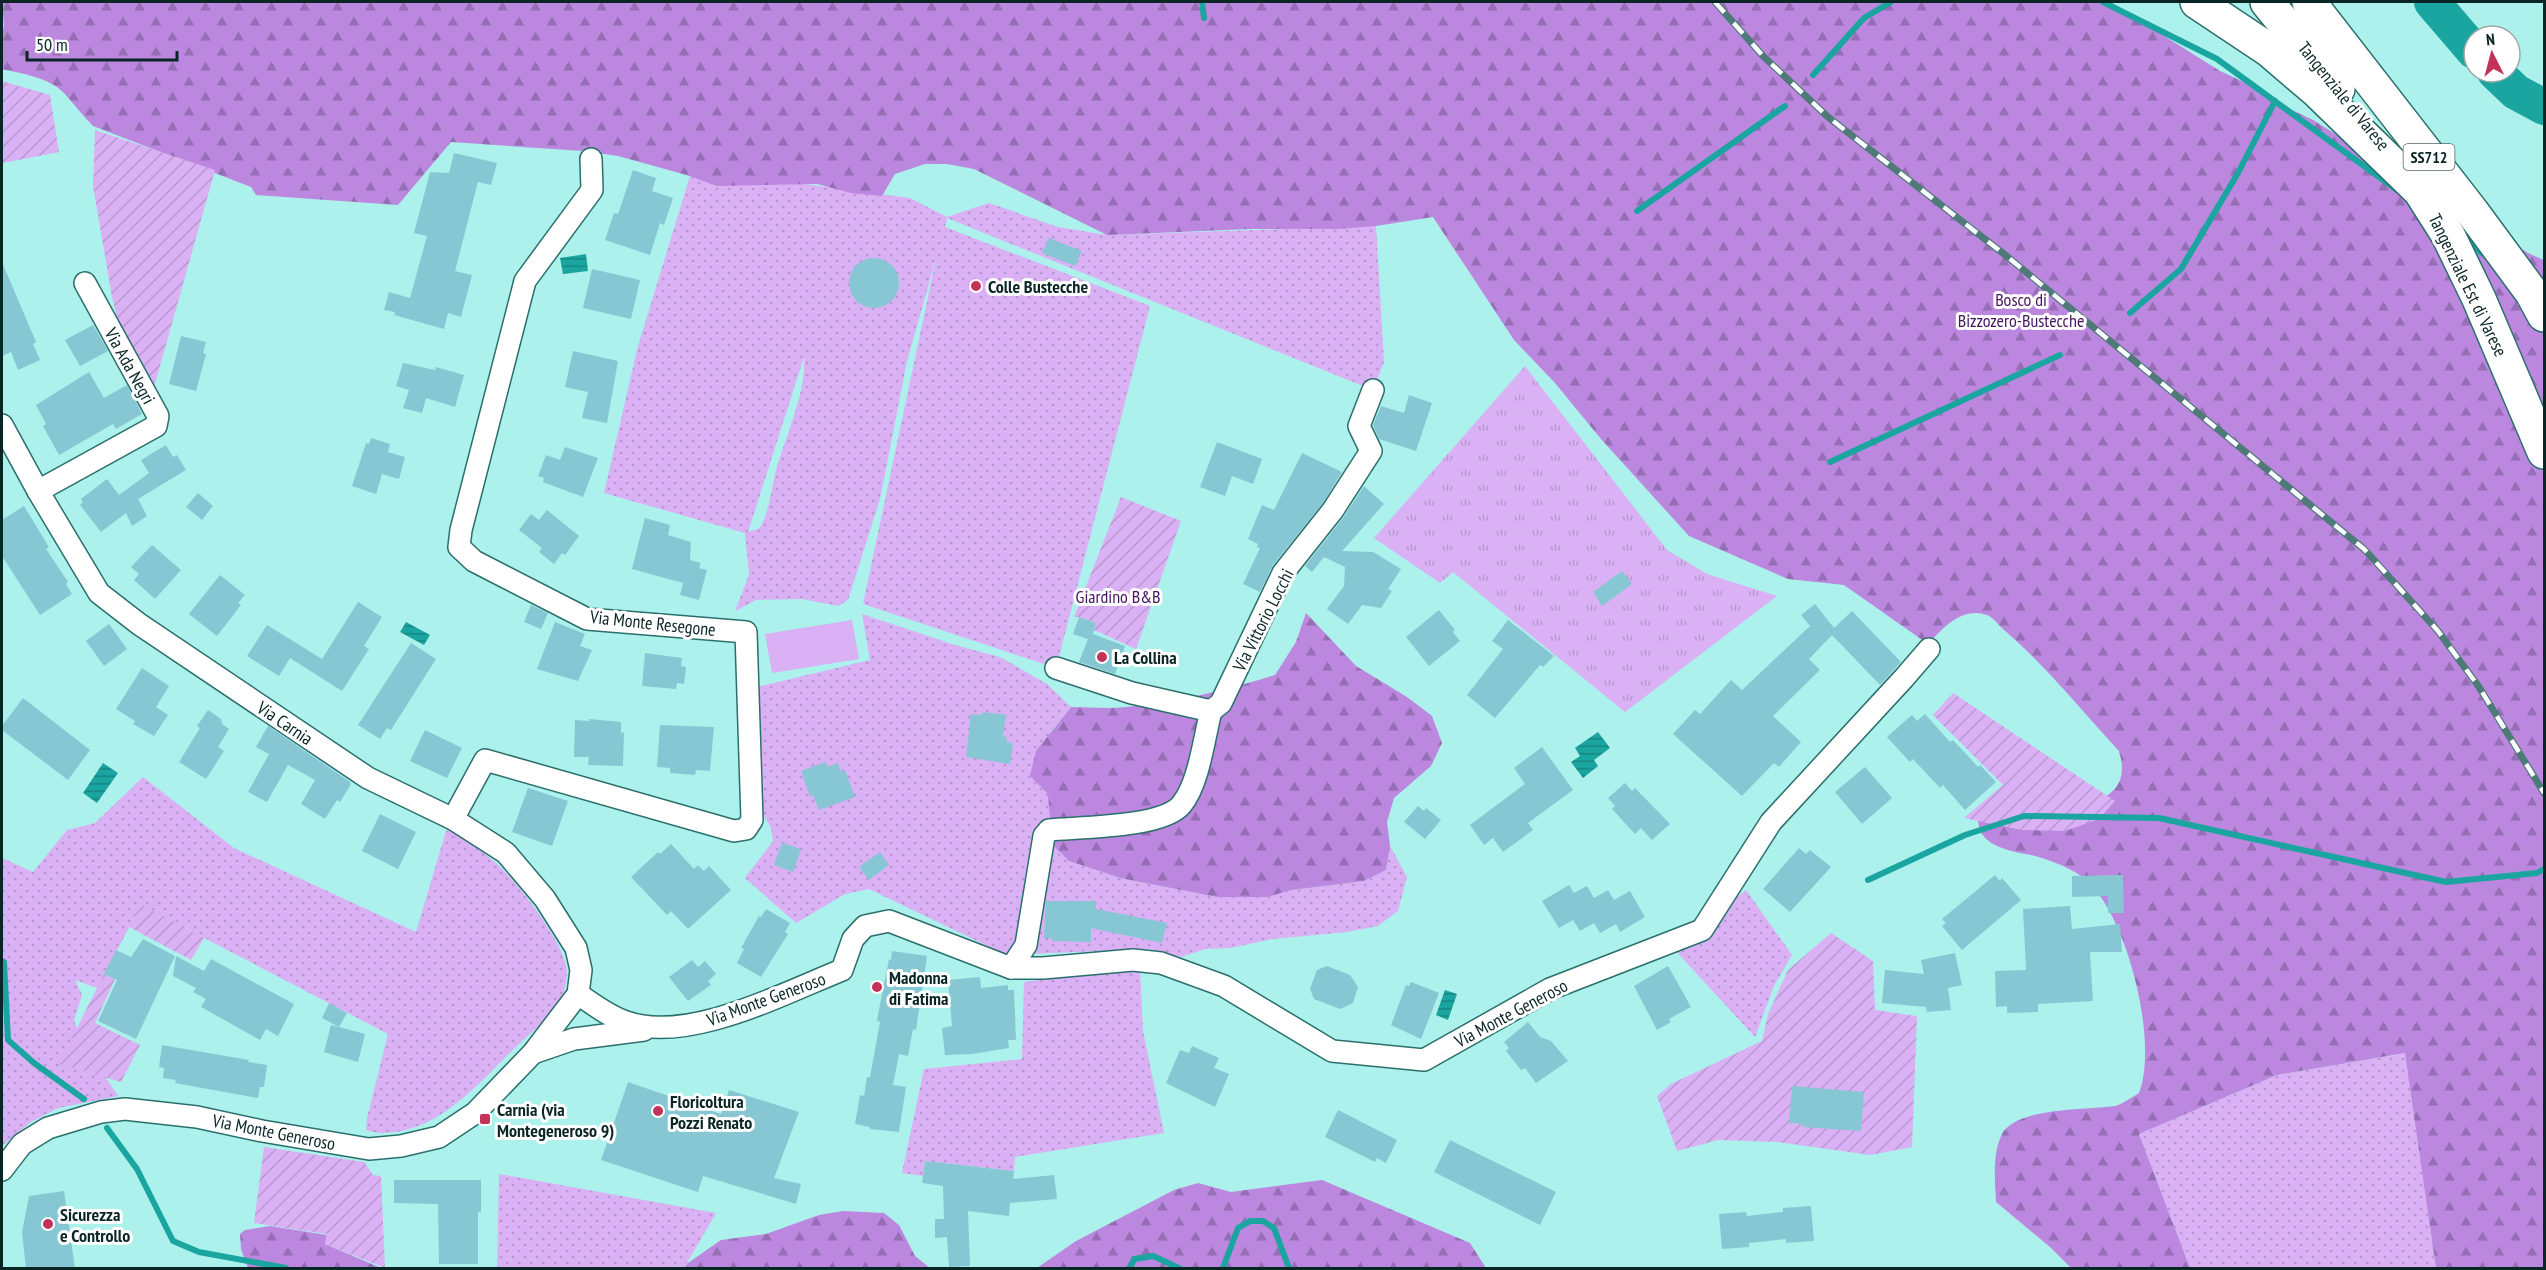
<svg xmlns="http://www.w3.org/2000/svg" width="2546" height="1270" viewBox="0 0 2546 1270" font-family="'PT Sans Narrow',sans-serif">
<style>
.grass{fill:url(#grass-dots);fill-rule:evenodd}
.forest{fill:url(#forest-firs)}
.park{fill:url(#park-tufts)}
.garden{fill:url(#garden-furrows)}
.pitch{fill:#d9b1f4}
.water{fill:url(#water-rules)}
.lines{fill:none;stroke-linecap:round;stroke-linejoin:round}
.stream{stroke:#1ba5a0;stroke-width:6}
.river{stroke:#1ba5a0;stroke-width:36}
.building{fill:#87c7d4}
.minor-casing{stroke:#2b6f6c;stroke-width:24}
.trunk-casing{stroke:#2b6f6c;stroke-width:36}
.minor{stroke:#fff;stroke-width:21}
.trunk{stroke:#fff;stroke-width:33}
.rail-casing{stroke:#4e7a78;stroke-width:7}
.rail{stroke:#fff;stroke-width:4.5;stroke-dasharray:14;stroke-linecap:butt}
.poi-dot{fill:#c23357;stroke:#fff;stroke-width:2}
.labels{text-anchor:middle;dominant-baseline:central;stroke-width:6;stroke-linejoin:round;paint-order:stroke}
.shield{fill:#fff;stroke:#536666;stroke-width:1.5}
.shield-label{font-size:16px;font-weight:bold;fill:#092524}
.street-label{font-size:18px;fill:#092524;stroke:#fff}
.poi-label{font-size:18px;font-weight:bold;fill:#092524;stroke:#fff;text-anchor:start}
.park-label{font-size:18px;fill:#461361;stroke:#fff}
</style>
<defs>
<pattern id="grass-dots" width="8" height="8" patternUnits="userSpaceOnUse" patternTransform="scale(1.5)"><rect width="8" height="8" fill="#d9b1f4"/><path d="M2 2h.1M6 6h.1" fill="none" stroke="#b998d1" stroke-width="1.8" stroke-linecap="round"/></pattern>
<pattern id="forest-firs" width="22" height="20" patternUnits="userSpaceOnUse" patternTransform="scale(1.5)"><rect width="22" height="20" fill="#bb87df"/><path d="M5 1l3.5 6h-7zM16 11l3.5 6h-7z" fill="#966eb5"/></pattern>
<pattern id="park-tufts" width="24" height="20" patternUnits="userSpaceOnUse" patternTransform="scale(1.5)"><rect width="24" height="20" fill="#d9b1f4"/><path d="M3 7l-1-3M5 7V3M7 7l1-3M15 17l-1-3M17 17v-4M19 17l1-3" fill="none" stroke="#b998d1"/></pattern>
<pattern id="garden-furrows" width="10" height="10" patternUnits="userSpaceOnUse" patternTransform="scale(1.5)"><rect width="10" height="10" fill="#d9b1f4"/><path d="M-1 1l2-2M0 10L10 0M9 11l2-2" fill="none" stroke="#b998d1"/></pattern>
<pattern id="water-rules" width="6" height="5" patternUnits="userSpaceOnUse" patternTransform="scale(1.5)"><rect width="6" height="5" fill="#1ba5a0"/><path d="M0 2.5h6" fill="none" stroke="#168682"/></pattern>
</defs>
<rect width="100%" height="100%" fill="#adf1ec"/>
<g class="grass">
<path d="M690,176l114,8 106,14 37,19 42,-14 69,24 49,8 269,-9 8,136 -11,28 -426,-172 -2,9 205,79 -94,362 -193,-64 73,-345 -29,102 -27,138 -32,101 -10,6 -36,-7 -46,1 -21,11 14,-36 -4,-42 -141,-40 34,-147zM804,357c3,35 -20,83 -29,117 -4,19 -6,37 -15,54l-12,4z"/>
<path d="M862,614l93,31 45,12 47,27 24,23 -20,24 -3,63 21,67 51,17 97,19h49l25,-7 73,-9 22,-11 4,-24 17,31 -9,34 -20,15 -31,6 -75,7 -42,9 -25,1 -24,8 -33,-8 -142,6 -137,-66 -24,5 -49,29 -51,-45 28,-37 -2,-13 -11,-19 -3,-122 113,-27z"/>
<path d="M143,777l91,71 182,84 30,-101 4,-1c18,12 36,23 51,38 20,19 64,76 66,103 0,8 -2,20 -6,27 -9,18 -28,33 -43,47 -25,24 -49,52 -78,70 -20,13 -51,23 -74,15l1,-12 21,-84 -247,-129 -44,83 -22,-8 7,15 -8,25 8,23 36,53 -60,12 -27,14 -29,24v-288l31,14 34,-42 28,-7z"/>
<path d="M1746,890l46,65 -18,31 -19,51 -81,-88z"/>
<path d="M1140,967l3,64 21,102 -149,24 -1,14 -89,-10 -2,15 -21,-3 22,-104 98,-10 2,-77z"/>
<path d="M2406,1053l30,215h-246l-51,-134 138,-59z"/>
<path d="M499,1174l217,39 -32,55h-187z"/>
</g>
<g class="forest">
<path d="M2,2h2108l110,69 35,16 37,23 21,10 140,88 77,46 14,6v1008h-108l-31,-215 -128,22 -138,59 51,134h-119l-21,-21 -54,-45c-1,-22 -4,-48 6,-68 15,-27 86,-24 113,-28 8,-2 17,-9 24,-13 20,-51 -12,-179 -54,-214 -12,-10 -34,-19 -50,-23 -17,-4 -42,-6 -53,-22 -3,-4 -3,-9 -4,-13l122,-21c21,-12 26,-25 19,-49 -38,-41 -72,-84 -115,-121 -5,-4 -11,-13 -17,-15 -25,-9 -44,13 -59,29l-84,-59 -56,-6 -99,-43 -88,-97 -46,-56 -41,-43 -81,-123 -57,9 -38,3h-88l-143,6 -133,-66 -27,-5h-22l-30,10 -13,22 -31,-3 -34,-9 -100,2 -27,-10 -72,-20 -35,-5 -132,-9 -53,63 -142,-10 -5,-8 -158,-61c-11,-11 -19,-22 -29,-33 -16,-16 -41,-19 -62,-24v-36l2,-7z"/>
<path d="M1306,613l50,53 51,31 25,19 10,27 -11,23 -37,32 -7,24 3,24 -4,24 -22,11 -73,9 -24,7h-50l-97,-19 -51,-17 -17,-17 -4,-50 -18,-18 6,-25 35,-44c18,0 37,2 55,0 50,-5 101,-17 149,-32l21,-33z"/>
<path d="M1322,1180l148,63 16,25h-449l39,-27 98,-51 24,-7 33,9z"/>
<path d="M843,1211l41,2 15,12 16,31 15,12h-246l4,-5 33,-23 45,-6 53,-19z"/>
<path d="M270,1226l57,9 -2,9 56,24h-133l-7,-19 -1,-15 5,-4z"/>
</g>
<path class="park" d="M1525,366l142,184 40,24 70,22 -152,116 -172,-140 -13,11 -66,-45z"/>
<g class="garden">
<path d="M2,81l48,14 9,57 -56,11z"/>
<path d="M95,130l120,40 -62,221 -31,-55 -10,-39 -19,-111z"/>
<path d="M1121,497l60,24 -45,128 -42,-19 2,-7 -17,-6h-5z"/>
<path d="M1953,693l162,108 -16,18 -34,12 -44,-1 -57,-12 39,-33 -70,-70z"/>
<path d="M141,904l63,34 -13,22 -62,-33z"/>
<path d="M1831,933l42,28 2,49 42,6 -5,131 -42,8 -92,-13 -60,-2 -41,11 -20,-55 14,-12 91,-43 6,-27 20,-44z"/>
<path d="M104,974l11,5 -20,44 45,22 -19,37 -62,-18z"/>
<path d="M264,1147l100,15 9,13 8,1 4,92 -60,-24 2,-10 -73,-11z"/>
</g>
<path class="pitch" d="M852,620l7,39 -87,14 -7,-39z"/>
<g class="water">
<path d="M586,254l2,17 -25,3 -3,-16z"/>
<path d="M406,622l24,13 -6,10 -24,-13z"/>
<path d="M1598,732l12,16 -16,12 4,6 -15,12 -12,-16 9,-6 -5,-8z"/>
<path d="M103,763l15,10 -21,30 -14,-10z"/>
<path d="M1445,990l12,4 -9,26 -12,-5z"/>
</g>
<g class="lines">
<g class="stream">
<path d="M1202,2l2,16"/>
<path d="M2103,2l114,57 180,131"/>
<path d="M1813,75l51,-57 27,-16"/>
<path d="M1637,211l148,-105"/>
<path d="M2465,240l21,16"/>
<path d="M2130,313l51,-44 57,-96 37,-72"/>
<path d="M1830,462l230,-107"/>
<path d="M1868,880l97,-45 59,-19 135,2 287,64 91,-9 7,-4"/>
<path d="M2,961l2,1 4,78 26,23 50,36"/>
<path d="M107,1128l30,41 36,72 26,11 87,16"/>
<path d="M1130,1268l4,-9 19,-3 26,12"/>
<path d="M1223,1268l15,-40 12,-7h13l11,7 15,40"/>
</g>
<g class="river">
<path d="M2432,2l42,49"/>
<path d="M2495,72l21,20 28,15"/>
</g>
</g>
<g class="building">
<path d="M454,153l43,10 -6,22 -13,-3 -23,89 17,4 -11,42 -13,-4 -4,16 -50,-14 1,-3 -11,-2 5,-18 21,6 17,-62 -13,-3 16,-61 19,1z"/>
<path d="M633,170l23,8 -4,13 21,7 -9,27 -4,-2 -10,32 -45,-15 9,-27 4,1z"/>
<path d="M1049,238l33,13 -7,15 -33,-13z"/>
<circle cx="874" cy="283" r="25"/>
<path d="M2,262l34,80 -3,2 7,16 -22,10 -7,-18 -9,4z"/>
<path d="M592,269l48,11 -9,39 -48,-11z"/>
<path d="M93,325l15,26 -28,15 -15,-26z"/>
<path d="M181,336l25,6 -3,11 3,1 -10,37 -27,-7z"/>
<path d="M573,351l45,10 -11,62 -25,-5 6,-26 -23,-5z"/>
<path d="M403,363l32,7 1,-3 28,8 -9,32 -29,-9 -4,15 -19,-5 6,-18 -13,-4z"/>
<path d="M89,372l15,26 23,-13 15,29 -26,15 -3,-5 -54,31 -16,-29 3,-2 -10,-19z"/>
<path d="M1409,395l23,8 -16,48 -37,-12 -6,-14 8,-19 23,7z"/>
<path d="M371,438l19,6 -2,8 17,5 -6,22 -17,-5 -6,20 -24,-8 14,-43 3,1z"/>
<path d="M1217,442l45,17 -9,25 -21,-8 -7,20 -25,-9z"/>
<path d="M166,445l7,12 4,-2 9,15 -48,29 9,17 -15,10 -6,-13 -25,19 -21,-27 3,-3 -2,-3 26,-20 12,16 30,-22 -8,-13z"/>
<path d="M565,447l33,11 -15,39 -40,-15 1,-4 -6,-2 8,-21 14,5z"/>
<path d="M1302,453l40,19 -19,31 -50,62 -13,27 -17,-8 17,-36 -3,-1 1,-3 -10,-5 14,-34 12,5z"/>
<path d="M1364,486l20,18 -42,47 31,1 28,17 -13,20 4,2 -11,17 -19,-3 -14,19 -21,-15 17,-23 1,-19 -21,-10 -12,15 -7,-6 38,-48z"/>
<path d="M198,493l15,13 -11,14 -16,-13z"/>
<path d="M24,506l25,41 -3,2 22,33 -2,2 6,10 -32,21 -38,-59v-36z"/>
<path d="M547,510l32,26 -14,19 -3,-2 -8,11 -15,-12 3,-4 -23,-18 12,-16 8,6z"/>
<path d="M645,518l25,7 -2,10 23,7 -1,18 11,3 -2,5 8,2 -8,30 -19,-5 3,-12 -51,-14z"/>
<path d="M152,545l29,25 -26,29 -21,-19 5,-6 -8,-7z"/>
<path d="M1622,571l10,13 -30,22 -9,-14z"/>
<path d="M220,575l25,20 -7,8 3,2 -24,31 -28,-22z"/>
<path d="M358,602l24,15 -18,29 5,3 -27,42 -52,-33 -11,18 -32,-20 20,-31 55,34z"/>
<path d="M1815,604l19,24 18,-17 49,51 -21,23 -48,-50 -23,24 11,11 -47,46 28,26 -22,25 -5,-4 -32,33 -69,-62 22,-24 5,4 31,-34 11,10 68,-64 -9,-11z"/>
<path d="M531,605l17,8 -7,16 -17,-7z"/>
<path d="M1439,610l16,20 -2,2 7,9 -31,25 -23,-29z"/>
<path d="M1079,617l17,6 -3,11 32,12 -10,28 -36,-12 9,-23 -15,-5z"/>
<path d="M1508,620l46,36 -11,11 -3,-2 -45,53 -28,-23 36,-46 -11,-8z"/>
<path d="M555,622l30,12 -5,12 12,4 -14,31 -41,-12z"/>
<path d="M109,624l18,25 -23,17 -18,-25z"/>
<path d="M411,643l25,16 -45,71 -4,-2 -7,11 -22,-14z"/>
<path d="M645,653l37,5 -1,8 5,1 -2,17 -7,-1 -1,6 -34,-3z"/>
<path d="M142,668l27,18 -13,21 12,8 -14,21 -21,-12 2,-3 -19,-12z"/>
<path d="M23,698l67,52 -22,30 -66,-50v-4z"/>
<path d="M208,710l13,9 1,5 7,5 -11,18 6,4 -18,28 -27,-17 21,-34 -3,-2z"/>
<path d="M983,712l23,3 -3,21 4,1 -1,5 7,1 -3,21 -44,-7 5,-43 11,1z"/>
<path d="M1925,714l25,28 3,-2 25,27 2,-2 16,17 -31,28 -22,-25 -3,3 -27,-29 -3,3 -23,-25 25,-22 5,6z"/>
<path d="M589,719l32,3v11l3,-1 -1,34 -35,-1 1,-8h-15l1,-37 14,1z"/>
<path d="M660,725l54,2 -4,44 -14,-1 -1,5 -25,-2v-5l-13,-1z"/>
<path d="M268,726l81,55 2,3 -11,18 -3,-2 -12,19 -24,-15 14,-24 -27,-15 -21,37 -19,-10 21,-38 -13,-7z"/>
<path d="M425,730l37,18 -15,30 -37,-17z"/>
<path d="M1542,747l31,43 -45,33 5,7 -30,22 -10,-14 -9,7 -14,-20 55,-41 -11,-16z"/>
<path d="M826,762l2,5 10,-4 3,9 4,-2 10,27 -36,13 -6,-15 -3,1 -9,-25z"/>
<path d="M1865,767l27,31 -30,26 -27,-32z"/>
<path d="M1625,783l7,8 3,-3 35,36 -18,16 -11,-12 -6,6 -23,-25 3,-3 -7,-8z"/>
<path d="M528,788l40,13 -16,45 -40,-14z"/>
<path d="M1418,806l6,5 2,-3 15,12 -16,19 -21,-17z"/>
<path d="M380,814l36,18 -18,37 -36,-18z"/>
<path d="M782,843l19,6 -8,23 -19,-7z"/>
<path d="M671,844l23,25 4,-4 6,6 5,-5 22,24 -43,39 -17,-18 -4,4 -36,-38 27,-25 2,2z"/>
<path d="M1799,848l7,6 4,-4 21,17 -41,45 -27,-23z"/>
<path d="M880,852l9,13 -20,15 -10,-13z"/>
<path d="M1995,875l5,6 2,-3 19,22 -59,50 -20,-24 4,-3 -4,-4z"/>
<path d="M2123,875l1,38h-16v-17l-36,1v-21z"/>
<path d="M1569,885l5,8 13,-7 7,12 14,-8 6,10 16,-9 15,26 -25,15 -4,-8 -16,9 -6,-10 -14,8 -7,-11 -14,8 -17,-27z"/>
<path d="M1046,901h50v8l71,14 -5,20 -71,-15v14l-39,-1v-3h-8z"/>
<path d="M2070,906l2,23 48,-5 2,28h-32l3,49 -55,3v8l-31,1v-7l-11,1 -1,-36 31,-1 -3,-61z"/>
<path d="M766,909l24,14 -5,9 3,2 -27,43 -24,-14 7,-14 -3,-1 18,-32 2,1z"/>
<path d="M143,939l32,17 -39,83 -38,-18 19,-41 -13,-6 12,-24 15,7z"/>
<path d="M892,951l35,5 -11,74 -3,-1 -5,27 -9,-2 -6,31 13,2 -7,45 -29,-3v-2l-15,-3 5,-29 4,1 3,-19h3l10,-55 -3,-2 12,-61 2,1z"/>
<path d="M1955,953l7,32 -14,3 3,22 -24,2 -1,-5 -44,-4 3,-33 39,4 -3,-14z"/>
<path d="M176,956l28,15 7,-12 83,45 -16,32 -12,-7 -6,11 -59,-33 5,-8 -13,-7 3,-4 -23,-12z"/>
<path d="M692,960l6,7 7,-6 11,13 -8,7 3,4 -23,16 -19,-24z"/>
<path d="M1327,966l23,9 8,12 -5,16 -13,6 -26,-10 -4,-10 7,-19z"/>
<path d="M1668,966l23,41 -22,12 2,3 -14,8 -23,-44z"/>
<path d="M980,977l1,11 27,-3v5h6l2,50h-8l1,8 -37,6 -27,1 -3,-27 10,-2 -4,-46z"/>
<path d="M1411,982l28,11 -18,46 -30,-14 15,-40 3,1z"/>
<path d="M329,1003l18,10 -8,14 -17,-9z"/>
<path d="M1528,1022l12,15 11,4 17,20 -32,22 -11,-15 -4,2 -15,-19 3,-3 -5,-6z"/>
<path d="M331,1025l34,9 -7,28 -34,-10z"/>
<path d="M162,1045l87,15 -1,2 19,3 -3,22h-4l-2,11 -83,-15 1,-3 -13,-2 1,-10 -5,-1z"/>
<path d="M1192,1046l27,12 -5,10 15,6 -14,33 -49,-24 14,-33 9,3z"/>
<path d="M628,1082l93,32 8,-24 70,22 -25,66 27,6 -5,20 -93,-28 -5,16 -97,-32z"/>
<path d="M1792,1086l72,6 -3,39 -59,-4 1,-3 -14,-1z"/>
<path d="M1338,1110l59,30 -11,23 -9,-5 -2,4 -50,-25z"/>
<path d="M1450,1140l106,52 -16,33 -106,-53z"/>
<path d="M925,1161l89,10 -1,8 41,-4 3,24 -47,4 -1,13 -41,-5 2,55 -21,1 -2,-30 -12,1v-19h9l-1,-33 -21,-3z"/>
<path d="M394,1180h87v32h-3v52h-39l-1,-60 -44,-1z"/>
<path d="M64,1191l11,78h-49l-4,-37 7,-36z"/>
<path d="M1811,1206l3,35 -28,2v-4l-37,4v4l-27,2 -3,-35 27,-2 1,4 36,-4v-4z"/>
</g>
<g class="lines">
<defs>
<g id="minor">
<path d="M2,425l36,66 61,102 40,31 229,154 85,41 53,34 39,46 31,49 5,22 -3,24 -45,59 -58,60 -36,24 -38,9 -32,3 -107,-18 -65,-14 -72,-8 -24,3 -53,16 -26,16 -20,26"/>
<path d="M38,491l118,-65 2,-10 -73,-133"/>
<path d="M1056,668l76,25 79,18 10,-8 62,-130 50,-63 38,-59 -12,-25 14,-36"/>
<path d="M453,819l32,-59 249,71 12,-2 6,-9 -6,-188 -159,-13 -113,-58 -15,-14 2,-17 64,-249 67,-91 -1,-31"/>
<path d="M1011,968l15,-23 18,-109 5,-6c30,-3 115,-2 133,-26 17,-21 22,-66 29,-93"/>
<path d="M578,994c15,10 30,22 48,28 62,22 158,-29 216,-52l11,-31 12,-13 24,-5 122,47h32l90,-8 28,3 63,23 108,65 92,9 126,-71 152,-59 69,-108 133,-144 25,-29"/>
<path d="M533,1053l41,-14 70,-9"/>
</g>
<g id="trunk">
<path d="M2197,2l72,48 48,41 103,100 28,44 31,64 65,153"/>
<path d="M2267,2l71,87"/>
<path d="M2309,2l164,211 59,80 12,22"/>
</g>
</defs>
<use href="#minor" class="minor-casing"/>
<use href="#trunk" class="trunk-casing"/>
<use href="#minor" class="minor"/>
<use href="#trunk" class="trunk"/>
<defs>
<path id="rail" d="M1715,2l48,54 65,61 176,137 360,295 74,82 41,56 65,106"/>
</defs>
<use href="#rail" class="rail-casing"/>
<use href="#rail" class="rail"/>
</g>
<g class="poi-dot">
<circle cx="976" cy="286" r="6"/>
<circle cx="1102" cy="657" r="6"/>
<circle cx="877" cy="987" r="6"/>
<circle cx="658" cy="1111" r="6"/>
<rect x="479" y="1113" width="12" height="12" rx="3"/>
<circle cx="48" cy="1224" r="6"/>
</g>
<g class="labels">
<rect class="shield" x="2403.5" y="144" width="51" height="26" rx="4.5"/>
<g class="shield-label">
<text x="2429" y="157">SS712</text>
</g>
<g class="street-label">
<text transform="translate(2344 96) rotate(51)">Tangenziale di Varese</text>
<text transform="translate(2468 285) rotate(64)">Tangenziale Est di Varese</text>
<text transform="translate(130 366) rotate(61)">Via Ada Negri</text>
<text transform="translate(1263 620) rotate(-63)">Via Vittorio Locchi</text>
<text transform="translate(653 623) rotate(6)">Via Monte Resegone</text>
<text transform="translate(285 723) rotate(34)">Via Carnia</text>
<text transform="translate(766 999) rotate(-20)">Via Monte Generoso</text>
<text transform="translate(1511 1013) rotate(-28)">Via Monte Generoso</text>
<text transform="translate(274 1132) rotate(11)">Via Monte Generoso</text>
</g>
<g class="poi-label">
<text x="988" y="286">Colle Bustecche</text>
<text x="1114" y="657">La Collina</text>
<text x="889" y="977">Madonna<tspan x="889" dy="21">di Fatima</tspan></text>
<text x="670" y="1101">Floricoltura<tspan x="670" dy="21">Pozzi Renato</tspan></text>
<text x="497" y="1109">Carnia (via<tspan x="497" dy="21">Montegeneroso 9)</tspan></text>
<text x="60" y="1214">Sicurezza<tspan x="60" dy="21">e Controllo</tspan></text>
</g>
<g class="park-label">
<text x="2021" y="299">Bosco di<tspan x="2021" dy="21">Bizzozero-Bustecche</tspan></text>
<text x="1118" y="596">Giardino B&amp;B</text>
</g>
</g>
<rect width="2546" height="1270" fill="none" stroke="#092524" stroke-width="6"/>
<g transform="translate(2492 54) rotate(354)"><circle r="28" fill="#ffffff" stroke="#9da8a7" stroke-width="1.5"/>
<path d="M0-4.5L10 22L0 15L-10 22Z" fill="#c23357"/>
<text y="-9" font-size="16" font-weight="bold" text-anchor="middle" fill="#092524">N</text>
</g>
<path d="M27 51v9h150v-9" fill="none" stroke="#092524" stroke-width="3"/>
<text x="36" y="51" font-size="18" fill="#092524" stroke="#ffffff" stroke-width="4.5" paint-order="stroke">50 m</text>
</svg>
